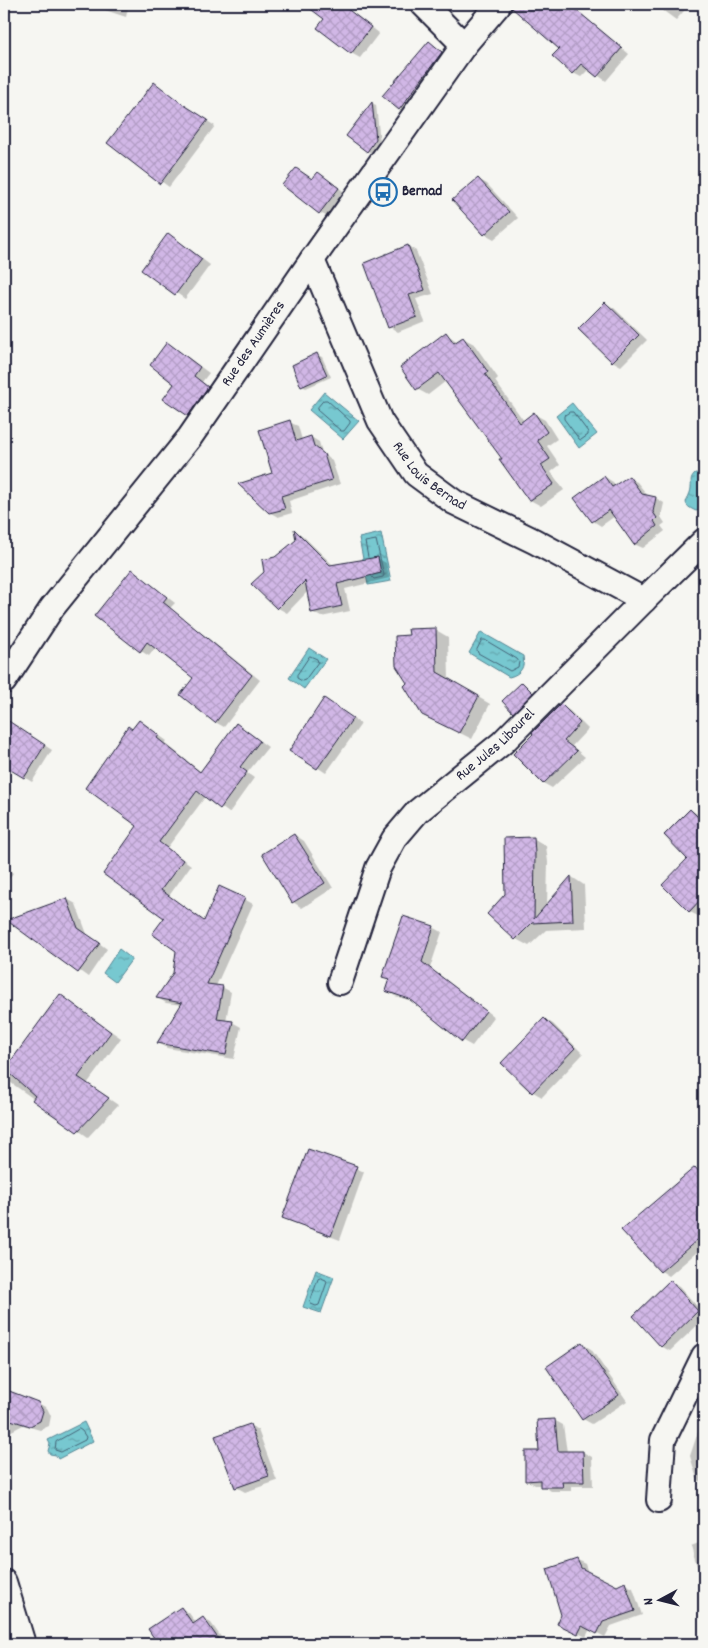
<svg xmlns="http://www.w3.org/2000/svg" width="708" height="1648" viewBox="0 0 708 1648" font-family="Dekko,sans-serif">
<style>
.water{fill:url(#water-ripples);stroke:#558694}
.shadow{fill:#0003}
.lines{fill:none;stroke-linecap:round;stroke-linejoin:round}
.shore{stroke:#446477;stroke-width:1}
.building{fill:url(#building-cross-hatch);stroke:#22223b}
.street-casing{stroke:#22223b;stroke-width:28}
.street{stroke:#f6f6f2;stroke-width:24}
.labels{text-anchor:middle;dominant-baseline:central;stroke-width:4.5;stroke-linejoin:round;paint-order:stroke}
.poi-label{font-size:15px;font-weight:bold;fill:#22223b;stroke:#f6f6f2;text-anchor:start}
.street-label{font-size:15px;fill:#22223b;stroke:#f6f6f2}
</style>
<defs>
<pattern id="water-ripples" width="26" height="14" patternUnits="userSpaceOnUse" patternTransform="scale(1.25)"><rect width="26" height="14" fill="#77c8d0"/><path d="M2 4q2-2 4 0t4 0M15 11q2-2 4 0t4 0" fill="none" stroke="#61a2aa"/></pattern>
<pattern id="building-cross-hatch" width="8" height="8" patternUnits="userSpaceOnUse" patternTransform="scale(1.25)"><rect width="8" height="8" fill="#d1b7e6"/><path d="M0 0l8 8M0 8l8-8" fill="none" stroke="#b39dc6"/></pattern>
</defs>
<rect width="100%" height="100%" fill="#f6f6f2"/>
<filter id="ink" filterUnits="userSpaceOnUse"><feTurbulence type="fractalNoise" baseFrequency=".02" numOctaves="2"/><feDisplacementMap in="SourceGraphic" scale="10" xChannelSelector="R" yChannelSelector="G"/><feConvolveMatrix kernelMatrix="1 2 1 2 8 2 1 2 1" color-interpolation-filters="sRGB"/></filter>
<g filter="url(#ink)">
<g class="water">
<path d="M324,392l35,29 -16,18 -34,-29z"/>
<path d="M572,403l25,31 -18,14 -23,-32z"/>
<path d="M695,473l7,1 2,3v28l-3,5 -5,1c-18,-8 -6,-11 -5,-23 1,-7 -2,-9 4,-15z"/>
<path d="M381,533l10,48 -23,4 -9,-47z"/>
<path d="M481,632l42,24c2,11 -2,18 -14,21l-40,-24z"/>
<path d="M309,648l17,11 -22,30 -15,-11z"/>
<path d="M119,949l13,10 -17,23 -12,-9z"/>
<path d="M316,1270l18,7 -13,36 -18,-6z"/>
<path d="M84,1422l9,19 -35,18 -2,-4 -6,-1 -2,-3 2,-7 -2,-4z"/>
</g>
<g class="shadow">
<path d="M87,4h42l-3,13z"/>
<path d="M318,4h23l38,29 -19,25 -9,-5 -25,-34 -13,-10z"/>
<path d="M466,4h27l-10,12z"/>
<path d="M513,4h57l59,50 -23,27 -17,-12 -8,8 -8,-4 -12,-24 -48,-41z"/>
<path d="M654,4h36l-14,16z"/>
<path d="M433,45l12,10 -41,57 -20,-16z"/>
<path d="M155,84l34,25 26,17 -46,61 -60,-44z"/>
<path d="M372,103l4,2 4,37 -8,12 -24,-19z"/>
<path d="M297,169l16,11 13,-2 21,16 -19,23 -8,-4z"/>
<path d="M478,179l9,5 31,34 -24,21 -9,-5z"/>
<path d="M177,240l33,25 -25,34 -42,-30z"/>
<path d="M408,246l8,5 17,43 -17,5 9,22 -27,11 -8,-5z"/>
<path d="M605,303l9,5 33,32 -26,26 -9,-5z"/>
<path d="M446,334l12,8 5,-4 11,6 24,34 -3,3 29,40 10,-7 11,6 12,19 -10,7 13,19 -9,7 13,18 -23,16 -11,-6 -25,-39 -59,-80 -18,14 -11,-6z"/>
<path d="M168,343l41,30 -7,9 14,11 -19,27 -9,-5 -12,-32z"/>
<path d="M317,355l5,2 9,20 -25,11 -4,-2z"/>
<path d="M704,389v10l-5,-5z"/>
<path d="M289,422l9,4 4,14 9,-3 8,5 3,10 10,9 8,23 -51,17 3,12 -14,4 -9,-5 4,-38z"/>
<path d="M605,477l8,5 3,4 13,-8 8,4 11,14 8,2 8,5 -3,14 4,6 -4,3 4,5 -22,17 -9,-4 -19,-28 -14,10 -8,-5z"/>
<path d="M296,531l7,5 30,29 44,-7 9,5 3,15 -44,11 5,22 -29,6 -9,-5 -4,-21 -21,22 -9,-5 -25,-24 13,-11 10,-14 22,-18z"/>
<path d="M704,569v18l-7,-10z"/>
<path d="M132,570l43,33 -5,5 90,72 -36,47 -9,-5 -20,-45 -39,-30 -7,9 -8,-5z"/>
<path d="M410,630h26l12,7 1,43 41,24 -18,35 -36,-18 -27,-37z"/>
<path d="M522,684l14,12 -18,18 -5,-2z"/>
<path d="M333,705l28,19 -35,49 -35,-23z"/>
<path d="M562,706l8,5 18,18 -16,17 13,11 -33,31 -9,-5z"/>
<path d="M4,719l48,31 -20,32 -28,-18z"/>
<path d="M139,721l28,20 -2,2 36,29 36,-48 31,23 -21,26 7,5 -25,35 -23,-17 -39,52 24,17 -22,31 36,26 39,-23 9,5 -37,82 6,1 9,5 -5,29 6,1 9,5 -7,32 -67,-11 -8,-5 23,-38 -16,-2 -8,-5 17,-25 2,-22 -12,-33 -26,-92 -7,-96z"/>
<path d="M691,810l13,8v101l-14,-7 -26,-27 25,-26z"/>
<path d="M295,835l9,6 29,47 -31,20 -9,-6 -29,-47z"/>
<path d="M533,838l13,8 2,16 -1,44 25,-29 12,8 2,43 -40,2 -17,16 -13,-7 -10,-44z"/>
<path d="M4,866l9,7 -9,13z"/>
<path d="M67,899l9,5 11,30 20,15 -19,28 -79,-57z"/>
<path d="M433,927l9,5 -12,36 64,49 -22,29 -9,-5 -48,-39 -20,-6 -8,-5 3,-11 -6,-3z"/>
<path d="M704,948v11l-6,-7z"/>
<path d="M60,996l61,42 -34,46 31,21 -30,32 -84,-59v-4z"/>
<path d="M544,1019l9,5 30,30 -41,43 -9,-5 -30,-29z"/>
<path d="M356,1168l8,4 -24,68 -48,-18 -9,-5z"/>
<path d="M695,1169l9,6v71l-35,30 -8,-5z"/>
<path d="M670,1281l9,5 25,28v5l-34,32 -9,-5z"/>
<path d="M582,1344l9,5 36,52 -35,23 -9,-5z"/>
<path d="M10,1393l28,10 9,5 4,8 -2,10 -9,4 -17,-5 -19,10v-39z"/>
<path d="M704,1414v70l-7,-5 -7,-23z"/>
<path d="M554,1420l9,5 4,27h16l9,5 1,29h-22v5h-20l-9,-6h-7l-9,-5z"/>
<path d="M249,1425l9,5 19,51 -32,11 -9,-5z"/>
<path d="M704,1541v48l-13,-43z"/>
<path d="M577,1560l8,4 3,9 29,14 8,-3 8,4 9,27 -31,11 -6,11 -15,-8 -4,8 -20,-10 -3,-12z"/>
<path d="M181,1608l8,5 7,10 7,-5 8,5 15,21h-67l-10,-15z"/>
</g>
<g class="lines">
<g class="shore">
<path d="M324,400h3l23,21v2l-6,8h-3l-24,-21 1,-3z"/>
<path d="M570,412h3l15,20v3l-7,5 -2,-1 -15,-20v-3z"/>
<path d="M368,557l-3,-15 11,-2 8,35 -1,2 -9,2 -2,-2"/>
<path d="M482,640h3l32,19 2,3 -1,5 -8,4 -32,-18 -1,-3z"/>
<path d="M310,656l7,3 1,3 -13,18 -3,1 -5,-3v-3z"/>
<path d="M321,1278l5,2 1,2 -8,23 -3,1 -5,-2 -1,-2 8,-23z"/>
<path d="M79,1429l3,2 4,6 -1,3 -24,12 -6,-2 1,-8z"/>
</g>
</g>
<g class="building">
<path d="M304,4h37l30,23 -20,27 -34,-26 7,-9z"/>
<path d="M512,4h57l53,44 -25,29 -16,-13 -9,10 -20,-18 7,-7 -47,-41z"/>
<path d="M429,41l13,11 -43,58 -17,-14z"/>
<path d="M154,82l27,21 27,17 -48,64 -53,-41z"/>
<path d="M372,102l4,37 -9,13 -21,-16z"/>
<path d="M296,168l16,11 6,-7 21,16 -20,26 -37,-29z"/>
<path d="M478,178l31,34 -25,23 -32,-35z"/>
<path d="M168,233l34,26 -27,36 -34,-25z"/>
<path d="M408,245l17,45 -16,5 8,22 -29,11 -24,-65z"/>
<path d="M605,302l34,33 -27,27 -34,-33z"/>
<path d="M446,332l8,11 9,-6 25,35 -3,2 35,49 14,-11 13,20 -10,8 13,19 -9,6 13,19 -25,17 -30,-42h3l-63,-86 -23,17 -16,-23z"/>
<path d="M167,342l33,25 -6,9 14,11 -20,29 -25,-17 11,-15 -24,-19z"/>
<path d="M317,353l10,22 -26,12 -9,-22z"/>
<path d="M290,420l6,21 15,-5 3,10 10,8 8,26 -51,16 4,13 -16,4 -31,-29 34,-11 -13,-43z"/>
<path d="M604,476l8,11 17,-11 13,18 14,3 -3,15 4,6 -3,3 3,5 -23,19 -25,-35 -17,12 -18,-24z"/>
<path d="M294,529l36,36 48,-8 3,16 -44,11 5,22 -31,7 -6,-32 -28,28 -26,-25 13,-12 -2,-12 13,-3 21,-17z"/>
<path d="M132,569l35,28 -4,5 89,73 -37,48 -35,-28 13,-17 -46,-36 -7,10 -46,-36z"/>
<path d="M436,628l1,44 42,24 -20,37 -37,-18 -18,-29 3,-3 -11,-17 -1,-30 14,-1 -1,-6z"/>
<path d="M522,682l11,11 -20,20 -11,-12z"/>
<path d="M324,698l29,20 -36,51 -28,-18z"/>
<path d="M561,704l19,19 -16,18 13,10 -34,33 -30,-30 20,-20 -1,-1z"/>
<path d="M4,718l41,27 -21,33 -20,-12z"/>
<path d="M139,720l20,15 -2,3 43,34 36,-49 24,18 -20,26 7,5 -27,37 -23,-18 -38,51 24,18 -22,30 43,31 15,-35 26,12 -38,86 16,2 -6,33 16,2 -7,34 -69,-12 25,-40 -26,-5 17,-25 3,-22 -24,-17 12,-16 -61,-44 34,-48 -52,-38 43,-62 4,3z"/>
<path d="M690,809l14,14v73l-15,16 -27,-27 25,-26 -23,-24z"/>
<path d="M294,834l31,49 -33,20 -30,-49z"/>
<path d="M534,837l1,17 -1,65 37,-43 2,45 -41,2 -17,17 -28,-26 18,-20 -1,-56z"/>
<path d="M67,898l11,30 22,15 -22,30 -72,-53z"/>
<path d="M403,916l31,10 -12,36 64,49 -24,31 -53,-43 -24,-8 4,-12 -7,-2z"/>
<path d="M60,994l51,38 -33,45 31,21 -32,34 -45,-32 3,-4 -30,-27z"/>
<path d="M544,1018l31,30 -43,45 -31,-30z"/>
<path d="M308,1149l49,17 -26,70 -49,-18z"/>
<path d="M695,1167l9,11v56l-44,38 -39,-42z"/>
<path d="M670,1280l28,31 -37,36 -28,-31z"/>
<path d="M582,1342l37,53 -37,25 -36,-53z"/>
<path d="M4,1389l34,13 5,9 -3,10 -10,5 -26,-8z"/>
<path d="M555,1419l3,32h25l1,31h-22l1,5h-23v-7l-15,1v-30h14l-2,-31z"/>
<path d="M250,1424l19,52 -34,12 -20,-52z"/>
<path d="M577,1559l4,9 36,18 8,-4 10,29 -32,11 -6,12 -15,-8 -4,8 -21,-10 4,-9 -14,-46z"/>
<path d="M181,1607l12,17 10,-7 19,27h-64l-10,-15z"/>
</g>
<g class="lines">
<defs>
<g id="street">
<path d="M423,4l41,41"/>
<path id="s1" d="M312,260l68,161 36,53 38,28 80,39 110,59"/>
<path id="s2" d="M4,681l48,-73 138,-171 122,-177 152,-215 35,-41"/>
<path id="s3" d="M340,982l38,-114 16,-29 23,-27 85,-69 142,-143 60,-59"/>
<path d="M659,1500l4,-60 41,-84"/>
<path d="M4,1582l19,62"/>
</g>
</defs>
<use href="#street" class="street-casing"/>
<use href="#street" class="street"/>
</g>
</g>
<defs>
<symbol id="bus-ring" viewBox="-11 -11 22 22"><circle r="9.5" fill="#f6f6f2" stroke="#1f6fb2" stroke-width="1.5"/><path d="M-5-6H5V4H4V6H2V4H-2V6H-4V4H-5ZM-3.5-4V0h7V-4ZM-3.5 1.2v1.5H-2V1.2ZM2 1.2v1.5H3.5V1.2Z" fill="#1f6fb2"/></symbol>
</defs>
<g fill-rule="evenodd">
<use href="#bus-ring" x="367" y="176" width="32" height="32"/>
</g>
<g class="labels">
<g class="poi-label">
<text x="402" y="192">Bernad</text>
</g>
<g class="street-label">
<text stroke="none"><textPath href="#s2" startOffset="420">Rue des Aumières</textPath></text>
<text stroke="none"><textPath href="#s1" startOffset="250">Rue Louis Bernad</textPath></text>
<text stroke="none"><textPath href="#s3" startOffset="292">Rue Jules Libourel</textPath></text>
</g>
</g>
<rect width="708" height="1648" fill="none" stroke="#f6f6f2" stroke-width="20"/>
<rect x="10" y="10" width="688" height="1628" fill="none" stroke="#22223b" stroke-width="2" filter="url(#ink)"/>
<g transform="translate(660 1600) rotate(263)" stroke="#f6f6f2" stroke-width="4" paint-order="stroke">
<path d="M0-4L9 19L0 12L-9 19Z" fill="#22223b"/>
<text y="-8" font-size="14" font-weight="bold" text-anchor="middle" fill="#22223b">N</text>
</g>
</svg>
